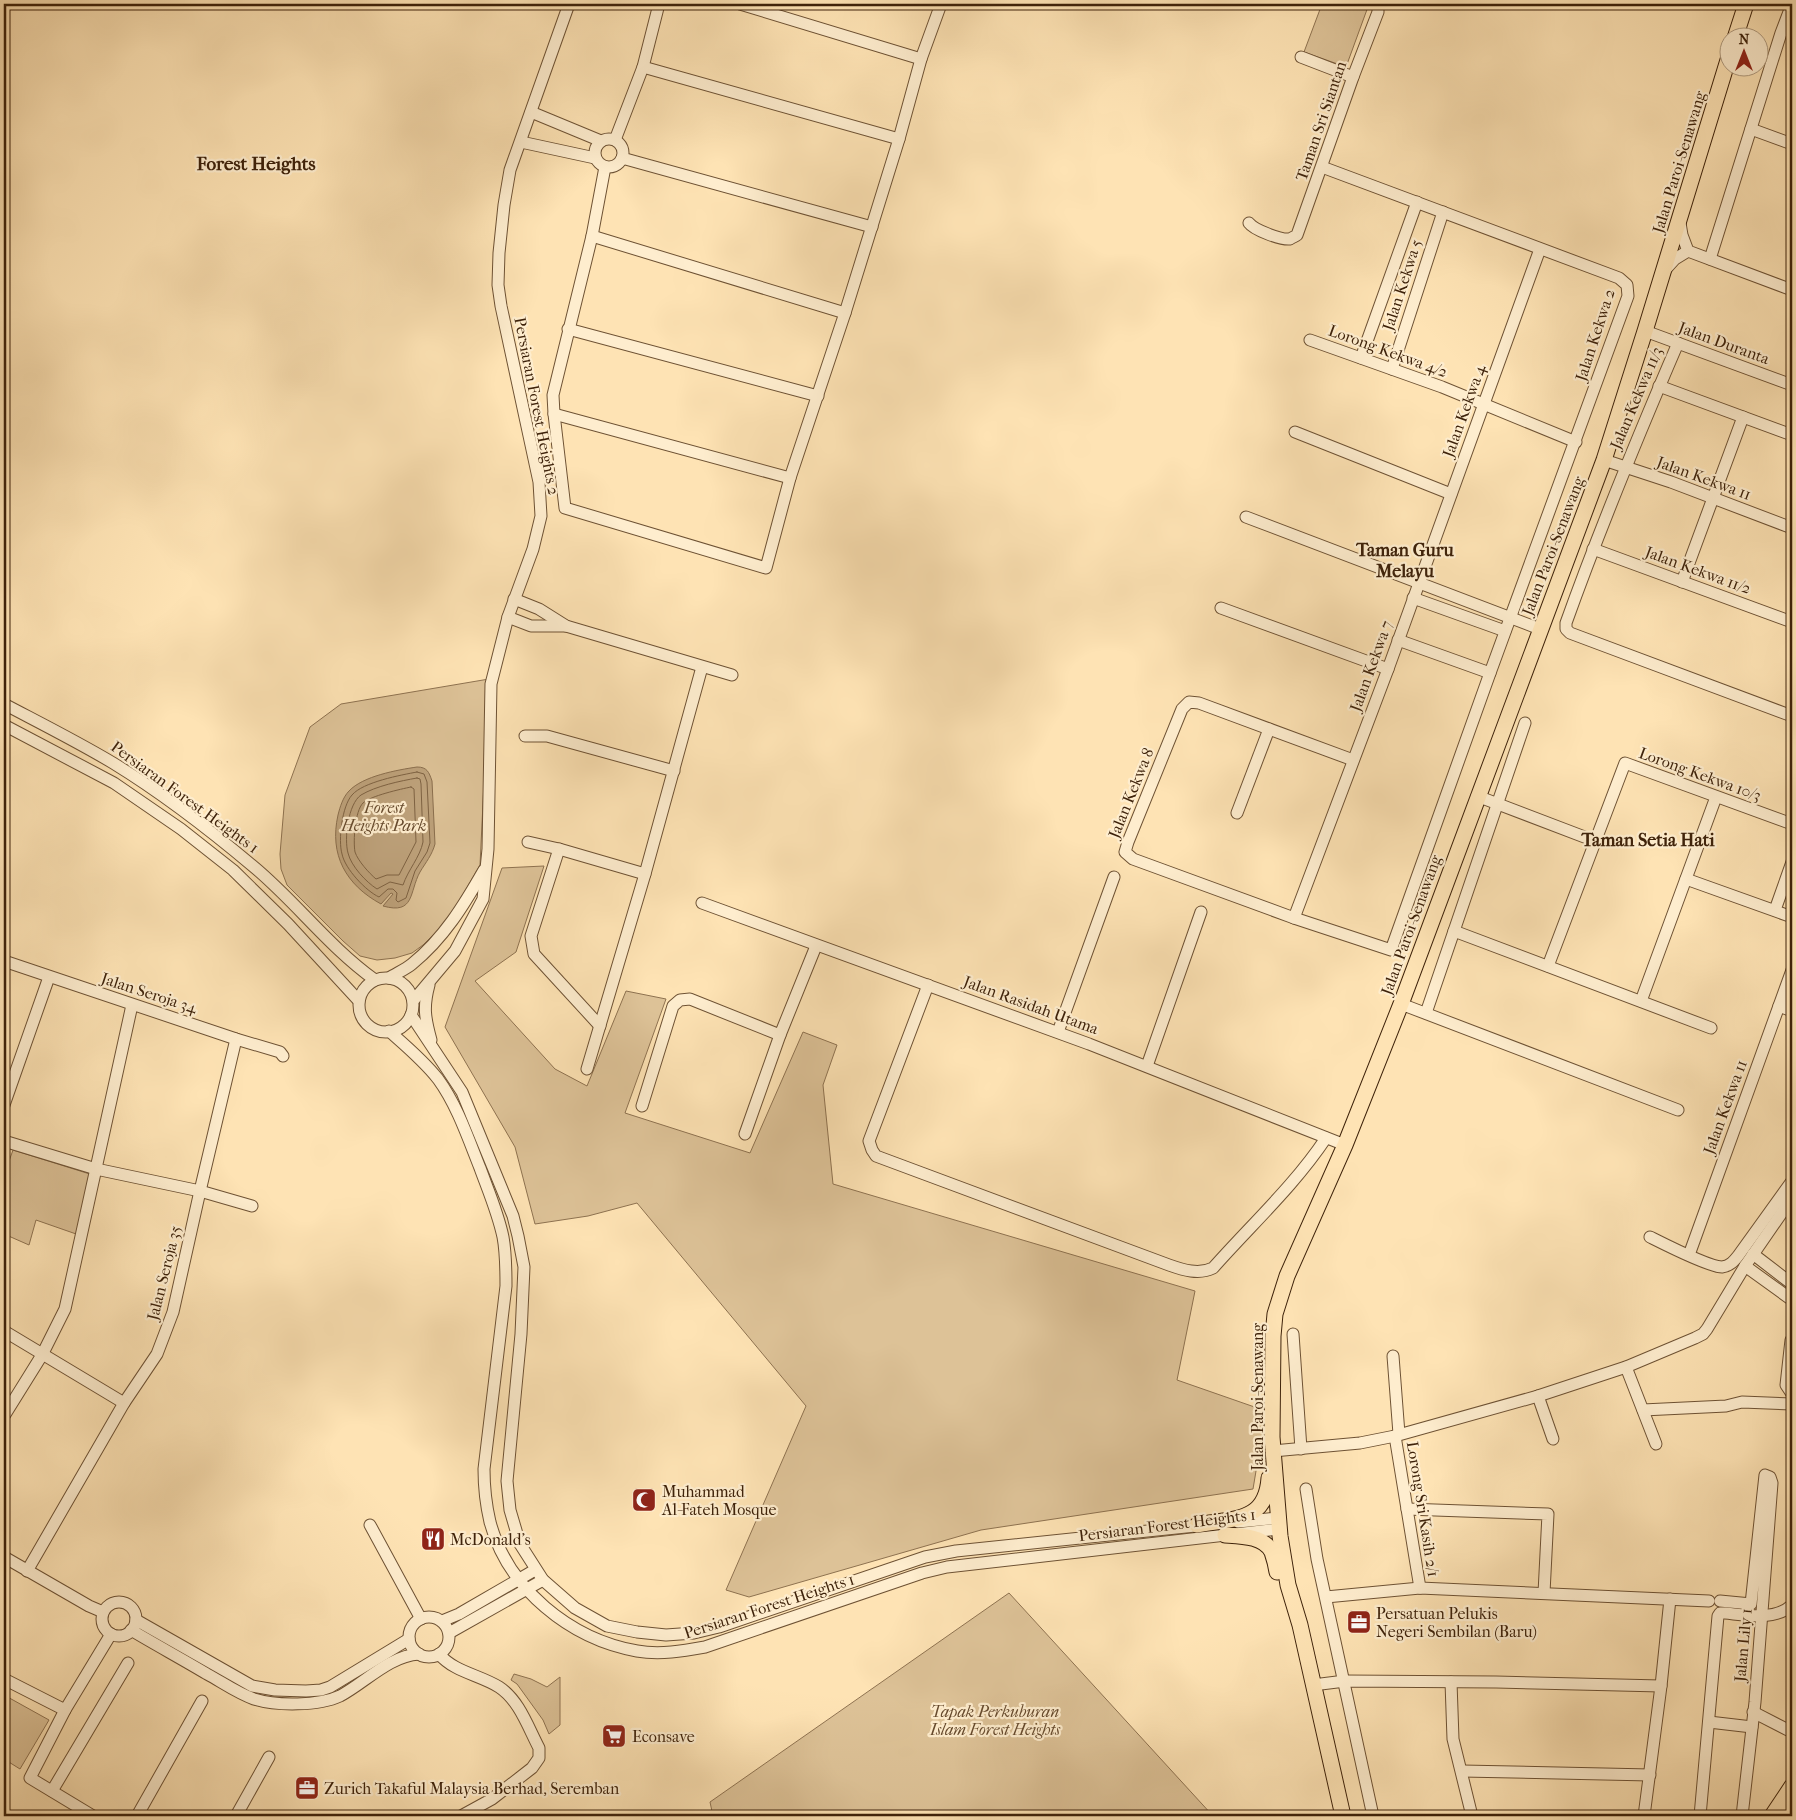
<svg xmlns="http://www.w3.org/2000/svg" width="1796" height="1820" viewBox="0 0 1796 1820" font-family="'IM FELL French Canon',serif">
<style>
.green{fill:#ddc297;stroke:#8e7250}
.water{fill:#bda17a;stroke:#8a6e4d}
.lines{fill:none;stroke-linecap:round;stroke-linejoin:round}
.shore{stroke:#7e6242;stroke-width:1}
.minor-casing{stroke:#6e5234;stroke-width:13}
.major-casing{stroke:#3e220a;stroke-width:17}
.minor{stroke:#feedce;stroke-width:11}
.major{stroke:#fee3b4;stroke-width:15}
.labels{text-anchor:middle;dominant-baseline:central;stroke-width:4.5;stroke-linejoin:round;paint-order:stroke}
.street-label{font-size:16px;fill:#3e220a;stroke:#feedce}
.park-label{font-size:16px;font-style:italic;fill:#664a2d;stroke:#feedce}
.poi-label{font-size:16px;fill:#3e220a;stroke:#feedce;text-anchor:start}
.neighbourhood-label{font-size:18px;font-weight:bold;fill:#3e220a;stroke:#feedce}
.quarter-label{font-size:19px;font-weight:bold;fill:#3e220a;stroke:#feedce}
</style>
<rect width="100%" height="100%" fill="#fee3b4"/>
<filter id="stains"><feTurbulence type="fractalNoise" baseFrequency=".004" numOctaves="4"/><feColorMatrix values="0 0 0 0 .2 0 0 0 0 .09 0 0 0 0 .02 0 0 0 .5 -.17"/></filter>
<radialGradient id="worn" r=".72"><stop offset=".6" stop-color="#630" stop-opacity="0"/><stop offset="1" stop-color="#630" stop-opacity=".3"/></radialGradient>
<g class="green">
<path d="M1322,4h47l-23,63 -42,-15z"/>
<path d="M489,679l-9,186 -26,45 -17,21 -14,14 -11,8 -17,5 -18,2 -17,-4 -17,-15 -56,-56 -6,-16 -1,-15 5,-59 25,-68 31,-23z"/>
<path d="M544,866l-28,86 -41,29 80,88 32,17 39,-95 40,8 -41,114 125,40 53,-121 34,13 -14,40 10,99 362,107 -18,89 89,31 -13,78 -272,41 -232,67 -23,-7 80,-184 -169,-203 -49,13 -53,8 -20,-77 -70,-120 57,-159z"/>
<path d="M13,1150l80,25 -14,60 -43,-15 -7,25 -25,-11v-59z"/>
<path d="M1009,1593l204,223h-500l-3,-14z"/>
<path d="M514,1674l17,5 16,8 13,-10v48l-11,9 -6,-14 -26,-36 -6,-4z"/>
<path d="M4,1695l45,25 -29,49 -16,-10z"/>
</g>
<path class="water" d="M417,767c10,0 12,5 15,14l3,63c-3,11 -9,18 -15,28 -11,20 -5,43 -37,34l10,-12 -2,-1 -10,11c-35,-19 -52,-49 -43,-89 2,-8 5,-18 11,-24 14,-15 48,-21 68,-24z"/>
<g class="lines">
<g class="shore">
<path d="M417,772l7,2 3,8 3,61 -3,9 -12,19 -9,27 -8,4 -2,-2 1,-7 -4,-4h-5l-9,8c-13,-6 -34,-28 -37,-43 -4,-14 0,-48 10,-59 11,-13 49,-20 65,-23z"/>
<path d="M417,778l3,1 1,5 2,58c-3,15 -15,28 -20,43l-13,-3 -13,7c-11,-7 -26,-23 -29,-36 -4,-14 0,-49 13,-58 15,-9 39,-14 56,-17z"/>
<path d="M411,787l3,2 2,53 -17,33h-12l-11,4c-7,-6 -18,-18 -21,-27 -2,-11 0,-41 8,-49 7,-7 38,-14 48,-16z"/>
</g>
<defs>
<g id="minor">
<path d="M740,4l181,55"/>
<path d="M1301,57l52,20"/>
<path d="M643,67l256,72"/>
<path d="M531,112l70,29"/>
<path d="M1751,129l41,15"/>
<circle cx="609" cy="153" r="14"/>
<path d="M615,140l28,-73 16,-63"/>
<path d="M521,142l74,16"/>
<path d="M622,158l250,69"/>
<path d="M605,167l-13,69 -39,159 1,19 11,94 201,60 24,-90 55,-165 54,-174 22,-80 20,-55"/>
<path d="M1322,167l297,111 8,7 1,11 -138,377 -99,277 -97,-32 -161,-59 -8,-7 3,-10 54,-133 7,-7 10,1 154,57"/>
<path d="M1249,223c5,7 32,17 41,16 1,-1 6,-3 7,-4l56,-158 25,-65v-8"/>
<path d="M1680,223l2,12 6,16 104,39"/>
<path d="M592,236l253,77"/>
<path d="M1710,259l71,-226 11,-29"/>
<path d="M1665,270l10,-11 13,-8"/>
<path d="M568,329l250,67"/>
<path d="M1645,331l147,54"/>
<path d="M1310,340l132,47 134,55"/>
<path d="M1678,343c-40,93 -78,185 -112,280v6l4,4 222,83"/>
<path d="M1361,358l56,-156"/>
<path d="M1392,369l51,-157"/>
<path d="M1659,386l133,49"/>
<path d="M554,414l236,64"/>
<path d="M1295,432l156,62"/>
<path d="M1604,460l67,22 121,46"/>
<path d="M1246,517l294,112"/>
<path d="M1593,549l199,73"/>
<path d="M1682,582l61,-165"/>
<path d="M1413,598l92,33"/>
<path d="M514,599l25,10 27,17 166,49"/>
<path d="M1221,608l167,61"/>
<path d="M508,617l23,9h35"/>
<path d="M1398,640l92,33"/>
<path d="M4,704c36,19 74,38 109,59 49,30 97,67 141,104 42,35 75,80 121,113"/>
<path d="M4,725l110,58 67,46 52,41 55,54 71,77"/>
<path d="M525,736h22l127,35"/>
<path d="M1477,796l118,45"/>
<path d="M1237,813l32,-84"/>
<path d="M528,842l31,7 86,25"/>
<path d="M559,849l-28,87 3,18 66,72"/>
<path d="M1686,879l106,38"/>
<path d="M702,903l387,141 256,101"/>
<path d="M1775,910l17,-48"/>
<path d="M1294,918l94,-249 152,-420"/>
<path d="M1454,931l257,97"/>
<path d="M4,961l232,78 44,13 3,4"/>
<path d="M1548,966l77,-203 167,61"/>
<path d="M389,978c8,-5 17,-9 23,-14 32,-26 52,-59 72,-94"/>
<circle cx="386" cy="1005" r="27"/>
<path d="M429,985c-6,22 -4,33 2,55"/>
<path d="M928,985l-59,156 3,9 4,6 293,109c14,5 30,10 44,3 38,-43 81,-82 113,-130"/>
<path d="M413,1001l42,-50 28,-52 5,-50 3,-165 17,-67 25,-68 8,-33 -2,-34 -38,-176 -3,-21 1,-32 5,-48 6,-35 59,-166"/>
<path d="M1641,1001l75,-204"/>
<path d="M1401,1004l277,106"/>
<path d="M1779,1006l13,5"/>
<path d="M1426,1013l99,-290"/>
<path d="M411,1015l51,77 51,124 5,20 6,31 -3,67 -14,147 3,29 10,34 23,36 32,28 32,18 30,6 29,3 28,-2 25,-6 206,-70 31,-6 249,-26"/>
<path d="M389,1031c17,15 35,30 49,48 19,26 30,59 42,89 8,22 18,45 23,69 3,16 3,32 3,49l-22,183c0,18 2,36 6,53 18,67 80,117 147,129 23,4 46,0 68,-4l217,-74 25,-6 332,-38"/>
<path d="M1058,1032l56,-155"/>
<path d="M1147,1066l54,-154"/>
<path d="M587,1069l58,-195 57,-207"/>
<path d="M4,1105l45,-128"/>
<path d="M642,1106l31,-100 7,-6 10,-1 90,36"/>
<path d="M745,1134l35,-99 36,-89"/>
<path d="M4,1141l92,28 104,22 52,15"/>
<path d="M1650,1237c14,7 59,30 72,30 8,-1 12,-6 16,-11l54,-75"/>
<path d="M1753,1254l39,30"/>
<path d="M1689,1255l103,-285"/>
<path d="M1745,1266l47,34"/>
<path d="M4,1331l120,72"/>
<path d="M1293,1334l8,115"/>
<path d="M1791,1340l-5,45 6,9"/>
<path d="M1393,1356l6,78"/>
<path d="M1626,1367l30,77"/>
<path d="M1538,1396l15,43"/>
<path d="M1643,1410l83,-4 16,-4 50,2"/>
<path d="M4,1416l38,-61 23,-46 67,-304"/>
<path d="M1395,1436l25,152"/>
<path d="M1273,1451l87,-8 35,-7 143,-40 88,-29 69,-29 8,-4 4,-5 38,-63 47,-68"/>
<path d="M1306,1489l11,70 56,257"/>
<path d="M1407,1509l141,5 -4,79"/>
<path d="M1238,1522l40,-4"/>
<path d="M370,1525l51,94"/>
<path d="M4,1557l85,49 14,6"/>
<path d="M27,1571l97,-168 33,-49 16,-42 27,-121 36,-152"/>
<path d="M1326,1597l94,-9 289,13"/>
<path d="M1720,1601l31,3 14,-129 5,2 2,6 -17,219 -13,114"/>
<circle cx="119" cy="1619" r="17"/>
<circle cx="429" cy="1637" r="20"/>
<path d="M136,1620l116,66 23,4 31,1 15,-1 9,-3 79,-48"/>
<path d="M442,1621l17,-7 76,-44"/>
<path d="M131,1630c25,15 51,29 76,44 15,8 30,19 47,25 22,7 65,7 86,-3 26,-14 49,-40 79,-42"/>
<path d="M449,1633l94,-53"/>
<path d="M439,1654c15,18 41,21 60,33 20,13 29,40 40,61v10l-7,10 -40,31 -31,17"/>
<path d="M4,1679l61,31"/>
<path d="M1451,1682l2,57 19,77"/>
<path d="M1313,1685l32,-4 151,1 165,4"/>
<path d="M1753,1712l39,20"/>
<path d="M1709,1722l43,5"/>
<path d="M1462,1771l188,4"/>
<path d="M52,1791l76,-128"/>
<path d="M93,1816l-63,-38 35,-68 46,-76"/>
<path d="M137,1816l65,-115"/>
<path d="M236,1816l33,-59"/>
<path d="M1644,1816l17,-130 9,-87"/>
<path d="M1700,1816l18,-200 2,-3h5c21,2 50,8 67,-8"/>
</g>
<g id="major">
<path d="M1735,38l11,-34"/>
<path d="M1197,1525c36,-7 69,-2 72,-47"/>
<path d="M1225,1535c16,1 39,1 47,17 2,6 4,13 5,20"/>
<path d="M1343,1816l-43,-191 -12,-40 -8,-49 -8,-99 1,-101 2,-22 12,-38 58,-131 56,-141 203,-544 41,-129 83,-271"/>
<path d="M1772,1816l20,-30"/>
<path d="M1788,1816l4,-9"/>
</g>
</defs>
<use href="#minor" class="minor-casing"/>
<use href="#major" class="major-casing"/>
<use href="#minor" class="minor"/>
<use href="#major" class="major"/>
</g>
<defs>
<symbol id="mosque-square" viewBox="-11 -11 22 22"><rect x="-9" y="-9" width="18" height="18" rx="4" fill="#8f2418" stroke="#feedce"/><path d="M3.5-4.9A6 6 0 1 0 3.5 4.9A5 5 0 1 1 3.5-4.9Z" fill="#fff"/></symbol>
<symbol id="restaurant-square" viewBox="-11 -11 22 22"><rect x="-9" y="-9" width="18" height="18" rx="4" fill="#8f2418" stroke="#feedce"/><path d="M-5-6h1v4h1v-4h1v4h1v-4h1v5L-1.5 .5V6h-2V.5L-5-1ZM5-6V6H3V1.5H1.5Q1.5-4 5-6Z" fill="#fff"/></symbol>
<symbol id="office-square" viewBox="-11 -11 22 22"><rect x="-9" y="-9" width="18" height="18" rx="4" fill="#8f2418" stroke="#feedce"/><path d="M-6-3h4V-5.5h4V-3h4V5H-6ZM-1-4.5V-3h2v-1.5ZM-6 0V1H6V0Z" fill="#fff"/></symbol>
<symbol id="supermarket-square" viewBox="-11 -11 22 22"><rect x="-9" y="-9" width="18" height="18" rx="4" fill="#8f2418" stroke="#feedce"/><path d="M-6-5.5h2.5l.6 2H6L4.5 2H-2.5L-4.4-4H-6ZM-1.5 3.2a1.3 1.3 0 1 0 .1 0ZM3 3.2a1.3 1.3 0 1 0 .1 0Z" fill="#fff"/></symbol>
</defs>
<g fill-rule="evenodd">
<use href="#mosque-square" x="630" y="1486" width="28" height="28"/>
<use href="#restaurant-square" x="419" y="1525" width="28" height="28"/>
<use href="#office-square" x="1345" y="1608" width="28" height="28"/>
<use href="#supermarket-square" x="600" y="1722" width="28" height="28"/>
<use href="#office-square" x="293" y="1774" width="28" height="28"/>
</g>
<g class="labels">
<g class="street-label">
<text transform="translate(1321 121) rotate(-71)">Taman Sri Siantan</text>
<text transform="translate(1679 162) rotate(-73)">Jalan Paroi-Senawang</text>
<text transform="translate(1402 285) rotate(-72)">Jalan Kekwa 5</text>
<text transform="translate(1595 335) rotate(-72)">Jalan Kekwa 2</text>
<text transform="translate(1724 343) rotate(20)">Jalan Duranta</text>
<text transform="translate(1388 351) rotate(20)">Lorong Kekwa 4/2</text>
<text transform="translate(1636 398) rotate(-67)">Jalan Kekwa 11/3</text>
<text transform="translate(537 406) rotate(79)">Persiaran Forest Heights 2</text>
<text transform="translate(1464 411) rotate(-70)">Jalan Kekwa 4</text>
<text transform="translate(1704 478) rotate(20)">Jalan Kekwa 11</text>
<text transform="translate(1553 546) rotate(-69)">Jalan Paroi-Senawang</text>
<text transform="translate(1698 570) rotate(20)">Jalan Kekwa 11/2</text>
<text transform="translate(1371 666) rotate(-70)">Jalan Kekwa 7</text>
<text transform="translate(1700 774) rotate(20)">Lorong Kekwa 10/3</text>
<text transform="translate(1131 793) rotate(-68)">Jalan Kekwa 8</text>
<text transform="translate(185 797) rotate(36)">Persiaran Forest Heights 1</text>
<text transform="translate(1411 925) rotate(-70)">Jalan Paroi-Senawang</text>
<text transform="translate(149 993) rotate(18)">Jalan Seroja 34</text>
<text transform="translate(1031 1005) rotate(20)">Jalan Rasidah Utama</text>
<text transform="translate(1725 1107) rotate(-70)">Jalan Kekwa 11</text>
<text transform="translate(164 1273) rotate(-76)">Jalan Seroja 35</text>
<text transform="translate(1257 1397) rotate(-90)">Jalan Paroi-Senawang</text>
<text transform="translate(1423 1509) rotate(81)">Lorong Sri Kasih 2/1</text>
<text transform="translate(1167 1525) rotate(-7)">Persiaran Forest Heights 1</text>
<text transform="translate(769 1606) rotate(-18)">Persiaran Forest Heights 1</text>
<text transform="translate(1743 1645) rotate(-85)">Jalan Lily 1</text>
</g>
<g class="park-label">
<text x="384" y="807">Forest<tspan x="384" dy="18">Heights Park</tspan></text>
<text x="995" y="1711">Tapak Perkuburan<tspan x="995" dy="18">Islam Forest Heights</tspan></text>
</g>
<g class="poi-label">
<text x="662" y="1491">Muhammad<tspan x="662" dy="18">Al-Fateh Mosque</tspan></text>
<text x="450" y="1539">McDonald's</text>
<text x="1376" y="1613">Persatuan Pelukis<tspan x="1376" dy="18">Negeri Sembilan (Baru)</tspan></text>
<text x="632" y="1736">Econsave</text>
<text x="324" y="1788">Zurich Takaful Malaysia Berhad, Seremban</text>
</g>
<g class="neighbourhood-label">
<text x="1405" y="550">Taman Guru<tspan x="1405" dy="21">Melayu</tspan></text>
<text x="1648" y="840">Taman Setia Hati</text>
</g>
<g class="quarter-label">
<text x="256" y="164">Forest Heights</text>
</g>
</g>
<rect width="1796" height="1820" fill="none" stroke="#fee3b4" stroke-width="20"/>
<rect x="5" y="5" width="1786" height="1810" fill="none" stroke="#3e220a" stroke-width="2.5"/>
<rect x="10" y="10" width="1776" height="1800" fill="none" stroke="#3e220a"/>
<g transform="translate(1744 52)"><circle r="24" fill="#feedce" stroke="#b19c80"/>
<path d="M0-4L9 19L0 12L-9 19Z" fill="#8f2418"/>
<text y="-8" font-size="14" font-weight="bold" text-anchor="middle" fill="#3e220a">N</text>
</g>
<rect width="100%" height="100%" filter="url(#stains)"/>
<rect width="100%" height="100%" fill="url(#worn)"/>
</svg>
